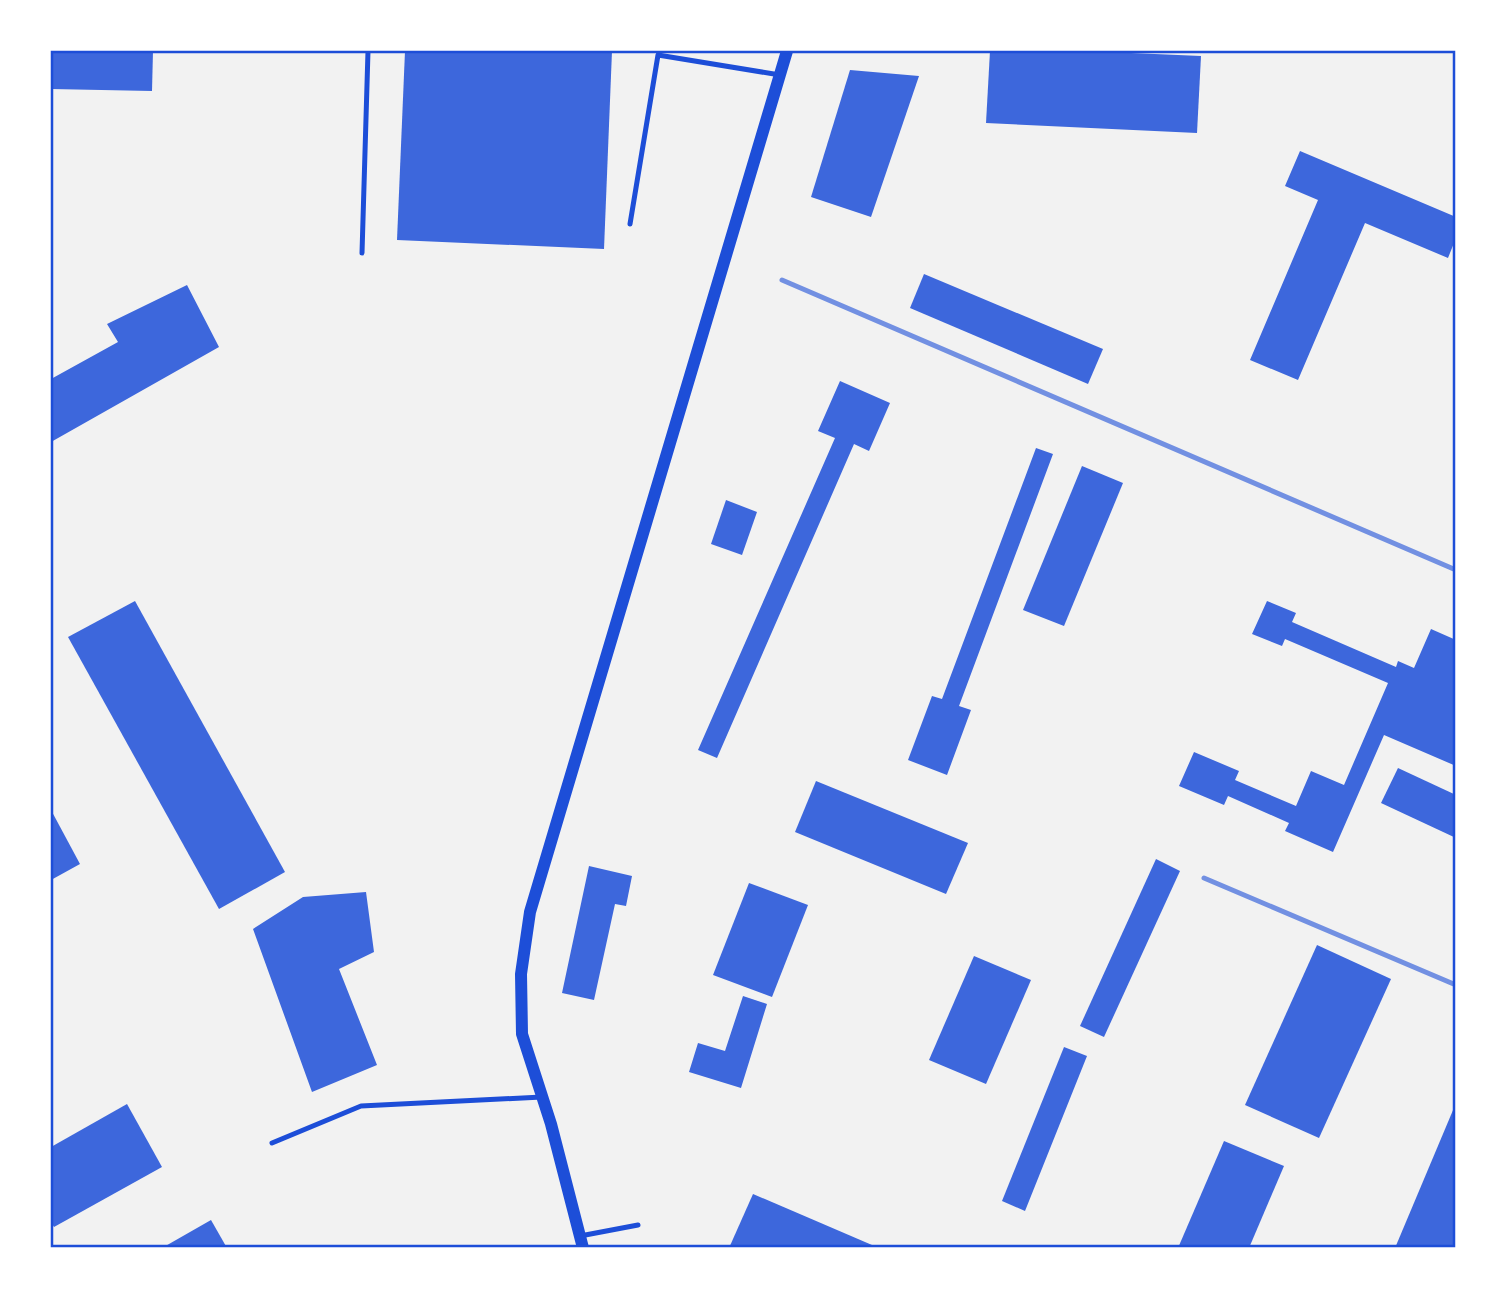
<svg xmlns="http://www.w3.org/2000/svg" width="1507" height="1299" viewBox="0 0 1507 1299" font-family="'PT Sans Narrow',sans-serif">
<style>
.building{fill:#3d67dc}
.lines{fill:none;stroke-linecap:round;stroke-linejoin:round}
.service{stroke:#1d4ed8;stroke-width:5}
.tertiary{stroke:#1d4ed8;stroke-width:12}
.rail{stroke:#7290e2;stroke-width:5}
.neatline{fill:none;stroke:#1d4ed8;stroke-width:2.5}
</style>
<rect width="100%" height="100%" fill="#f2f2f2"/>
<g class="building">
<path d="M51,51h102l-1,40 -101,-2z"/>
<path d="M405,51h207l-8,198 -207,-9z"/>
<path d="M990,51h95l116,5 -4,77 -211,-10z"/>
<path d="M850,70l69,6 -48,141 -60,-20z"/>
<path d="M1300,151l156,66v21l-8,20 -83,-35 -67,157 -48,-20 68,-160 -33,-14z"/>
<path d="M924,274l179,75 -15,35 -178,-76z"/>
<path d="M187,285l32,62 -168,95v-63l67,-37 -11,-18z"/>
<path d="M840,381l50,22 -21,48 -15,-7 -137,314 -19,-8 137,-312 -17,-7z"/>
<path d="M1036,448l17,6 -94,252 12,4 -24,65 -39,-15 24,-64 10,3z"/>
<path d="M1082,466l41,17 -59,143 -41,-16z"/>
<path d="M726,500l31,12 -15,43 -31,-11z"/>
<path d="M135,601l150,271 -66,37 -151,-272z"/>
<path d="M1267,601l29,12 -4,9 104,45 2,-6 16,7 17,-39 25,11v126l-72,-31 -51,117 -48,-21 4,-8 -61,-27 -4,9 -45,-19 15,-34 45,19 -4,9 61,26 15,-35 33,14 44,-102 -103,-44 -3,7 -30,-12z"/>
<path d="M1398,768l58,27v43l-75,-35z"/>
<path d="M816,781l152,62 -22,51 -151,-62z"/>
<path d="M51,810l29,54 -29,16z"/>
<path d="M1156,859l24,12 -76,166 -24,-11z"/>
<path d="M589,866l43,10 -6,30 -11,-2 -21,96 -32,-7z"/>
<path d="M749,883l59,22 -36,92 -59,-22z"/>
<path d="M366,892l8,60 -35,17 38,96 -65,27 -59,-163 50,-32z"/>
<path d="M1317,945l74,34 -72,159 -74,-33z"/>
<path d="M974,956l57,24 -45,104 -57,-24z"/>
<path d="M743,996l24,8 -26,84 -52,-16 9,-29 27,8z"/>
<path d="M1064,1047l23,9 -62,155 -23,-10z"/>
<path d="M1456,1103v145h-61z"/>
<path d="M127,1104l35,63 -108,60 -3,-5v-75z"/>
<path d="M1224,1141l60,25 -35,82h-71z"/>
<path d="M753,1194l126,54h-150z"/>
<path d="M211,1220l16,28h-65z"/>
</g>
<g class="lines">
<g class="service">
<path d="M630,224l28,-169 122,20"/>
<path d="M362,253l6,-202"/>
<path d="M272,1143l89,-37 181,-9"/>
<path d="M580,1236l58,-11"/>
</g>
<path class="tertiary" d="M583,1248l-32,-124 -29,-90 -1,-60 9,-62 257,-861"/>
<g class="rail">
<path d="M782,280l674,290"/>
<path d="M1204,878l252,107"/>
</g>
</g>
<rect width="1507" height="1299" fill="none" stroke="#ffffff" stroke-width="105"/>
<rect x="52" y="52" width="1402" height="1194" class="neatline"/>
</svg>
